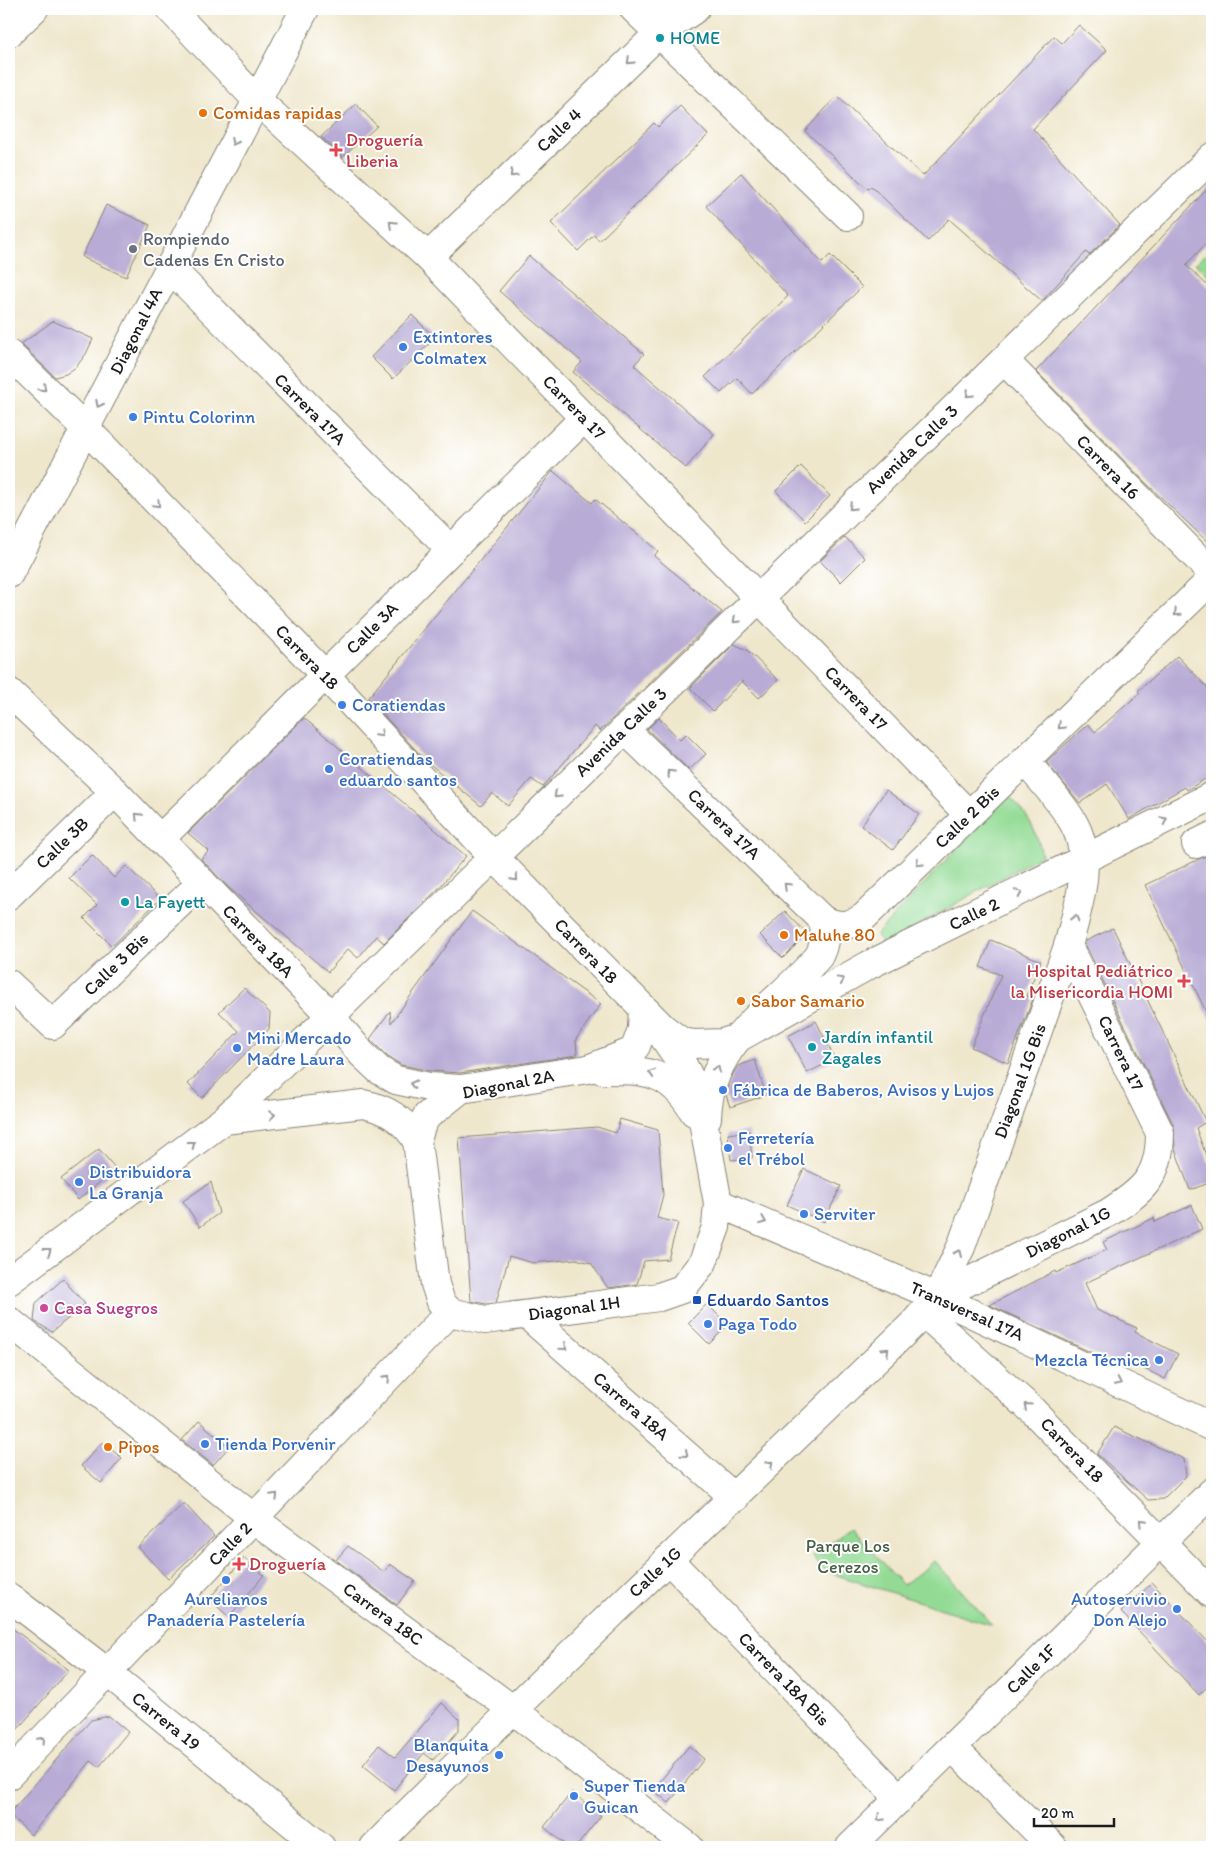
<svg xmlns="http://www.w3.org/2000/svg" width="1221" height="1856" viewBox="0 0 1221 1856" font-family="Itim,sans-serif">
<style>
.green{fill:#93db95;stroke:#587c58}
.building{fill:#b8acd6}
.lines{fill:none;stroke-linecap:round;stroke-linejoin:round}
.minor-casing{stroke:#868274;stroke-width:30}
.minor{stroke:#fff;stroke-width:28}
.oneway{stroke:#999}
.culture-dot{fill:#0f9aa8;stroke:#fff;stroke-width:2}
.food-dot{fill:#e8710a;stroke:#fff;stroke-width:2}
.health-dot{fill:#e0444e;stroke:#fff;stroke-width:2}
.worship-dot{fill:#6b7280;stroke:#fff;stroke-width:2}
.shop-dot{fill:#3f7fe0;stroke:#fff;stroke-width:2}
.transit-dot{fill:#1a4fb4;stroke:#fff;stroke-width:2}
.hotel-dot{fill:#d1479c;stroke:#fff;stroke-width:2}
.labels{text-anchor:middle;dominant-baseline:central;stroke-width:4;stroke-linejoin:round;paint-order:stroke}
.culture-label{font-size:18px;fill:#0d838f;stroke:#fff;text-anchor:start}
.food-label{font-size:18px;fill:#c56008;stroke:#fff;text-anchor:start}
.street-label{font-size:18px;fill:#1c1c1c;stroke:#fff}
.health-label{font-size:18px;fill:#be3a42;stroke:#fff;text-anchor:start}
.worship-label{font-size:18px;fill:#5b616d;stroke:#fff;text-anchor:start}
.shop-label{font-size:18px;fill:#366cbe;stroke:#fff;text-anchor:start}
.transit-label{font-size:18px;fill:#164399;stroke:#fff;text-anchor:start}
.hotel-label{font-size:18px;fill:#b23c85;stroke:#fff;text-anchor:start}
.park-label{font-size:18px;fill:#465f46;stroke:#fff}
</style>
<rect width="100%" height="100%" fill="#fff"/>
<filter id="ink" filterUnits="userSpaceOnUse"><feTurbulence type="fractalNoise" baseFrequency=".02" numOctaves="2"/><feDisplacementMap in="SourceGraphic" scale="10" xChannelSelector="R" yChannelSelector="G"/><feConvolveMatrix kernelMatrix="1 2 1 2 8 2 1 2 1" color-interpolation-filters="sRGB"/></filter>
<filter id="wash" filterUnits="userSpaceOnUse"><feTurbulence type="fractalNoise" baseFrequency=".0096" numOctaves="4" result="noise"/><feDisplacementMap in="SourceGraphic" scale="20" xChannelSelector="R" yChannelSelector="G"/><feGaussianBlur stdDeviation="1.12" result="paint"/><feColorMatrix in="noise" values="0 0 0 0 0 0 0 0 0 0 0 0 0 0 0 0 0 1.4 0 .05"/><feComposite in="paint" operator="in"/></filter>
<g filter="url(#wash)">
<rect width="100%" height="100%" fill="#efe7cc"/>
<g class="green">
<path d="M1212,247v32l-16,-16z"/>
<path d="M1007,795c20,16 29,35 35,60l-159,90 -7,-10z"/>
<path d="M850,1528l53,57 32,-24 57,64 -168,-54 -12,-15z"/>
</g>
<g id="blocks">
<g class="building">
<path d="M1079,25l28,25 -74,79 87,96 -31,30 -3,-3 -44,49 -93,-82 -21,22 -57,-55 -3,3 -63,-58 32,-35 86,80 131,-140 8,7z"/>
<path d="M356,104l21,22 -34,31 -22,-20z"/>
<path d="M680,106l28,29 -109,106 -5,-6 -16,16 -27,-28 103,-100 4,4z"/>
<path d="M741,173l81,90 8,-8 32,32 -110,107 -15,-16 -16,15 -16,-16 83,-81 -82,-90z"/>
<path d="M1212,184v53l-26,28 26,25v256l-65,-62 -111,-113z"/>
<path d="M106,205l44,20 -24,52 -44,-20z"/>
<path d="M529,256l115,98 -10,11 80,69 -28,34 -113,-96 9,-10 -83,-71z"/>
<path d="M412,315l23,23 -42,41 -22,-22z"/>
<path d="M53,321l40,18 -7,15 -10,13 -10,7 -11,3 -34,-33z"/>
<path d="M801,466l29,30 -25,25 -29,-30z"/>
<path d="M553,471l39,32 3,-4 63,52 -4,5 68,56 -122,119 -5,-5 -52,61 -12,-8 -23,27 -16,-13 -11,13 -55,-45 -58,-63z"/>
<path d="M845,537l20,21 -24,24 -21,-21z"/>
<path d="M734,644l13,6 31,30 -19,18 -17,-17 -29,30 -23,-23z"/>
<path d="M1177,656l35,36v83l-25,15 -2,-3 -56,32 -22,-35 -27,19 -34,-41 42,-38 7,8 45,-39 -2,-2z"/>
<path d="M304,718l162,138 -28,33 -54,54 -8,-7 -18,22 -10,-9 -20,23 -99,-84 -28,-29 8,-8 -21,-18z"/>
<path d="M659,718l21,22 6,-6 20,20 -17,16 -42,-41z"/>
<path d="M886,790l33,24 -26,36 -32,-24z"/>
<path d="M1212,853v171l-67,-139z"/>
<path d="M92,855l22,23 12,-12 34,33 -48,47 -28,-28 13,-13 -28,-27z"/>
<path d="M472,911l129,93 -25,35 1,16 -117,18 -29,-2 -29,-6 -14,-8 -18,-18 20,-28 1,12z"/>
<path d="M785,911l22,23 -24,24 -23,-23z"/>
<path d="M1113,928l93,194 -10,6 16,44v10l-22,8 -15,-41 -1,-23 -89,-182 1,-3z"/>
<path d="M991,940l50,21 -15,35 7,3 -25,64 -37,-16 30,-72 -21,-8z"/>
<path d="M244,988l26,25 -1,16 -67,69 -14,-14 51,-53 -20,-19z"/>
<path d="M816,1021l19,38 -28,14 -19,-37z"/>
<path d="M755,1060l11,35 -36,12 -4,-12 7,-21 5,-8z"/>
<path d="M620,1119l38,11 5,65 -6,23 21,5 -10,36 -24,2 -7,23 -29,4 -17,-25 -15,-4 -43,4 -24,-7 -13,47 -10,1 -15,-3 -12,-163 138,-11 19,6z"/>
<path d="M749,1131l3,27 -21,2 -3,-26z"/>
<path d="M99,1149l17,20 -38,31 -17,-21z"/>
<path d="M804,1169l37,17 -17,36 -37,-17z"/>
<path d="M211,1182l8,31 -19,14 -17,-26z"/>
<path d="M1192,1205l10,24 -117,54 12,27 40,18 -2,4 43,22 -13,25 -42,-21 -3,8 -130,-61 65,-34 1,2 51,-23 -4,-8 51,-24 1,4z"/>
<path d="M63,1279l22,25 -33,28 -18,-11 2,-18z"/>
<path d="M707,1304l21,21 -19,19 -21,-21z"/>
<path d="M199,1421l30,26 -16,18 -31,-25z"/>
<path d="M1114,1427l70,32 2,17 -23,23 -15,1 -51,-46z"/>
<path d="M102,1442l20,16 -21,25 -20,-17z"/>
<path d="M184,1503l30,33 -46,43 -30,-32z"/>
<path d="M348,1546l36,26 6,-8 25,17 -18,24 -61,-45z"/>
<path d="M244,1558l20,17 -35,42 -20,-18z"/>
<path d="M1152,1583l60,63v36l-13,13 -78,-83z"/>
<path d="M9,1626l60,44 -60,69z"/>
<path d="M442,1703l17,16v11l-26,30 -9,-7 -30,37 -31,-25 16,-20 16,12z"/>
<path d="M109,1716l19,16 -29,35 -8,-6 -60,74 -22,-21 82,-94z"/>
<path d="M689,1746l15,13 -35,44 -16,-13z"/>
<path d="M572,1792l29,24 -25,31h-8l-24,-20z"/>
</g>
</g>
</g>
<g filter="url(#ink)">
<use href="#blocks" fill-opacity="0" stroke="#868274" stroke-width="1"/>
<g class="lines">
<defs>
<g id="minor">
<path d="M170,9l86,90 172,158 541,558"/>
<path d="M634,9l214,207"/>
<path d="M9,33l25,-24"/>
<path d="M428,257l230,-223 37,-25"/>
<path d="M169,267l282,283"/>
<path d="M9,354l77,75 239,246 168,181 170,172 19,14 13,2 27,-1 16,-5 131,-73 343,-169"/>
<path d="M1004,360l208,213"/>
<path d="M9,574l296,-565"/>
<path d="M9,692l106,100 211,219 36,43 17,16 17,10 14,3 19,4 32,2"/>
<path d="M624,729l199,191c16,7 26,7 41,-3l348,-338"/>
<path d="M160,839l424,-421"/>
<path d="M1196,844l16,-8"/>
<path d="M9,895l106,-103"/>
<path d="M9,984l44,41 149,-143"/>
<path d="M643,1008l40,57 15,29 20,109 -2,24 -13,35 -21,27 -23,8 -174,23 -35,-8 -9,-10 -6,-18 -18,-143 4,-15 6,-10 34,-27 127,-20 43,-17 5,-6 6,-17z"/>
<path d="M602,1070c44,0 67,0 92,42"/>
<path d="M707,1118c2,-77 67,-110 112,-162 6,-13 7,-22 4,-36"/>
<path d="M224,1120l139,-16c25,5 41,16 54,37"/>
<path d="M718,1203l219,94 275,130"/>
<path d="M9,1281l215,-161 988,-963"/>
<path d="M937,1297l171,-84c35,-22 52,-36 52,-80l-92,-187"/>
<path d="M924,1313l109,98 179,183"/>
<path d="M527,1315l208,183"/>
<path d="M9,1321l257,207 246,181 177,138"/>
<path d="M668,1559l232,240"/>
<path d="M9,1597l98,75 214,175"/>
<path d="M952,1747l101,100"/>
<path d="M9,1775l441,-463"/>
<path d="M374,1847c177,-178 360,-349 540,-524l23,-26 24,-50 107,-301c10,-39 27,-86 5,-124 -13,-22 -32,-42 -48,-61"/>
<path d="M850,1847l362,-355"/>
</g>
</defs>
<use href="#minor" class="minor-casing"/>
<use href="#minor" class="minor"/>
</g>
<defs><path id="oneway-chevron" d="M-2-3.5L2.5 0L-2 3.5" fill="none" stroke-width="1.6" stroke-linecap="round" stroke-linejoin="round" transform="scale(1.25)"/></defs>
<g class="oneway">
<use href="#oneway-chevron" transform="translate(630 61) rotate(136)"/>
<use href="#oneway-chevron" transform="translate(234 142) rotate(117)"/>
<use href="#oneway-chevron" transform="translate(513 174) rotate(136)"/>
<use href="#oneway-chevron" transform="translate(392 224) rotate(-137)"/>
<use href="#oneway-chevron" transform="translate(43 388) rotate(44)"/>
<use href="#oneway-chevron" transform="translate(969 394) rotate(136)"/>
<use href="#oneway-chevron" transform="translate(99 404) rotate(117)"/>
<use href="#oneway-chevron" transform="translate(157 504) rotate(46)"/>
<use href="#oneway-chevron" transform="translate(852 507) rotate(136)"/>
<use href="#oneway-chevron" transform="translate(1177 613) rotate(136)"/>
<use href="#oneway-chevron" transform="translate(736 620) rotate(136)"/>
<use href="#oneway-chevron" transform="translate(1061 726) rotate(136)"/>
<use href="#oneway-chevron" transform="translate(380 734) rotate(47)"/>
<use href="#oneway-chevron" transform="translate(670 773) rotate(-136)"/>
<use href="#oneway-chevron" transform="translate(557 795) rotate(136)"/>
<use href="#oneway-chevron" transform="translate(138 816) rotate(-134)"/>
<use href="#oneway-chevron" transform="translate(1164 820) rotate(-27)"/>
<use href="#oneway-chevron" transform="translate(919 863) rotate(136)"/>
<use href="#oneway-chevron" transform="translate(515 878) rotate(46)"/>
<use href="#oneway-chevron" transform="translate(787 886) rotate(-136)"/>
<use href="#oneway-chevron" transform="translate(1019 893) rotate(-26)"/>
<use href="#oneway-chevron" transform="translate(1075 918) rotate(-76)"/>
<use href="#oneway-chevron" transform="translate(841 980) rotate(-29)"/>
<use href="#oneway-chevron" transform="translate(717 1069) rotate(-66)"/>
<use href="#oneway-chevron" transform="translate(652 1073) rotate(-164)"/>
<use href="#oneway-chevron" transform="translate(413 1084) rotate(-167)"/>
<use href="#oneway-chevron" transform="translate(272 1115) rotate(-7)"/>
<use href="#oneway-chevron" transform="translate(192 1144) rotate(-37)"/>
<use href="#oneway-chevron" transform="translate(763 1221) rotate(22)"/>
<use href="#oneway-chevron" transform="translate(48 1251) rotate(-37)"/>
<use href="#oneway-chevron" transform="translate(958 1253) rotate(-66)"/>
<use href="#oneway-chevron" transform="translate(564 1347) rotate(41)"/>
<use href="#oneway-chevron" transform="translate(886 1351) rotate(-44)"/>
<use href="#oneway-chevron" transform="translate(387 1378) rotate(-46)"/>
<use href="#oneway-chevron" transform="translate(1118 1382) rotate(26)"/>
<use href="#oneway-chevron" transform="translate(1027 1406) rotate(-138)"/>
<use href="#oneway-chevron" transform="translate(685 1454) rotate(41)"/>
<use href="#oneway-chevron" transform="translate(770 1464) rotate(-44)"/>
<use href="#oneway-chevron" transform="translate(275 1496) rotate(-46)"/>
<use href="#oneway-chevron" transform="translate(1142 1522) rotate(-134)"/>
<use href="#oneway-chevron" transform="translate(42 1740) rotate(-46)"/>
<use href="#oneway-chevron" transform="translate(880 1818) rotate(136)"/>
</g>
</g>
<g class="culture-dot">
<circle cx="660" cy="38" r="5"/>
<circle cx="125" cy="902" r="5"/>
<circle cx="812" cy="1047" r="5"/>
</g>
<g class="food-dot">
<circle cx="203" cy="113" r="5"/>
<circle cx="784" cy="935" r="5"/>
<circle cx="741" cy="1001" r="5"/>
<circle cx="108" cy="1447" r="5"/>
</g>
<g class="health-dot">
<path d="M333.5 142.5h5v5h5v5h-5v5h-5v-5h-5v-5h5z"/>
<path d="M1181.5 973.5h5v5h5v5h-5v5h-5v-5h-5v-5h5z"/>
<path d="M236.5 1556.5h5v5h5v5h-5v5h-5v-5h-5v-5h5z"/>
</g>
<circle class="worship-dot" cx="133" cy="249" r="5"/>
<g class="shop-dot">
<circle cx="403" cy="347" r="5"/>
<circle cx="133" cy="417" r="5"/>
<circle cx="342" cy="705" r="5"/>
<circle cx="329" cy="769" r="5"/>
<circle cx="237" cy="1048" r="5"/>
<circle cx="723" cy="1090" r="5"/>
<circle cx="728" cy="1148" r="5"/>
<circle cx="79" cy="1182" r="5"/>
<circle cx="804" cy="1214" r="5"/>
<circle cx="708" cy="1324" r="5"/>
<circle cx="1159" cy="1360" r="5"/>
<circle cx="205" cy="1444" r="5"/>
<circle cx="226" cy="1580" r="5"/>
<circle cx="1177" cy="1609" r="5"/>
<circle cx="499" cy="1755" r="5"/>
<circle cx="574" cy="1796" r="5"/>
</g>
<rect class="transit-dot" x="692" y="1295" width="10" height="10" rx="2.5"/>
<circle class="hotel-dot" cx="44" cy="1308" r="5"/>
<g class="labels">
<g class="culture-label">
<text x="670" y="38">HOME</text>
<text x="135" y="902">La Fayett</text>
<text x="822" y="1037">Jardín infantil<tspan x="822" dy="21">Zagales</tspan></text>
</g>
<g class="food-label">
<text x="213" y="113">Comidas rapidas</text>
<text x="794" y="935">Maluhe 80</text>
<text x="751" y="1001">Sabor Samario</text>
<text x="118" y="1447">Pipos</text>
</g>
<g class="street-label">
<text transform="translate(559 130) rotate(-44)">Calle 4</text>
<text transform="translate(136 331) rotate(-63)">Diagonal 4A</text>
<text transform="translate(574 407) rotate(46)">Carrera 17</text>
<text transform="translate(310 409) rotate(45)">Carrera 17A</text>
<text transform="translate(912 449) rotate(-44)">Avenida Calle 3</text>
<text transform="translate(1108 467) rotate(46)">Carrera 16</text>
<text transform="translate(372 628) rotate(-45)">Calle 3A</text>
<text transform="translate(307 657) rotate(46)">Carrera 18</text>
<text transform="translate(856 698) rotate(46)">Carrera 17</text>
<text transform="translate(621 732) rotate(-44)">Avenida Calle 3</text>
<text transform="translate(967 817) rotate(-44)">Calle 2 Bis</text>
<text transform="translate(724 824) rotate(44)">Carrera 17A</text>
<text transform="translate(62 843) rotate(-44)">Calle 3B</text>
<text transform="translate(974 914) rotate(-26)">Calle 2</text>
<text transform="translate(258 941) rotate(46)">Carrera 18A</text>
<text transform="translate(586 951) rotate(46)">Carrera 18</text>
<text transform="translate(116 964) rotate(-44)">Calle 3 Bis</text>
<text transform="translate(1121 1053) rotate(64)">Carrera 17</text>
<text transform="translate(1020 1081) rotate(-70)">Diagonal 1G Bis</text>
<text transform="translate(508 1084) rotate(-11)">Diagonal 2A</text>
<text transform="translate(1068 1232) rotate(-27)">Diagonal 1G</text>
<text transform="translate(574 1308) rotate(-8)">Diagonal 1H</text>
<text transform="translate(967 1311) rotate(24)">Transversal 17A</text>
<text transform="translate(631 1406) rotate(41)">Carrera 18A</text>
<text transform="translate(1072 1450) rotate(46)">Carrera 18</text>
<text transform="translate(230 1544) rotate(-46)">Calle 2</text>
<text transform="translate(655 1572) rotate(-43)">Calle 1G</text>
<text transform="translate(383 1614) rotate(36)">Carrera 18C</text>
<text transform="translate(1031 1669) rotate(-45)">Calle 1F</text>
<text transform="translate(784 1679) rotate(46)">Carrera 18A Bis</text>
<text transform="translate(166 1721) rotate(39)">Carrera 19</text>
</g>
<g class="health-label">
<text x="346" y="140">Droguería<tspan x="346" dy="21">Liberia</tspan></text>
<text x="1173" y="971" text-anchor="end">Hospital Pediátrico<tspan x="1173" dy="21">la Misericordia HOMI</tspan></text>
<text x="249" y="1564">Droguería</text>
</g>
<g class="worship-label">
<text x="143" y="239">Rompiendo<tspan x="143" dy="21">Cadenas En Cristo</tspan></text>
</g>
<g class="shop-label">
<text x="413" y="337">Extintores<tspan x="413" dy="21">Colmatex</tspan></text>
<text x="143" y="417">Pintu Colorinn</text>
<text x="352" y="705">Coratiendas</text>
<text x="339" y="759">Coratiendas<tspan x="339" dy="21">eduardo santos</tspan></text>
<text x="247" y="1038">Mini Mercado<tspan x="247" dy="21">Madre Laura</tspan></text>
<text x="733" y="1090">Fábrica de Baberos, Avisos y Lujos</text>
<text x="738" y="1138">Ferretería<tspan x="738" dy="21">el Trébol</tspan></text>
<text x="89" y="1172">Distribuidora<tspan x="89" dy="21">La Granja</tspan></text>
<text x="814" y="1214">Serviter</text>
<text x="718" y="1324">Paga Todo</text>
<text x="1149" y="1360" text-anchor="end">Mezcla Técnica</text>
<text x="215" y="1444">Tienda Porvenir</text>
<text x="226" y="1599" text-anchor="middle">Aurelianos<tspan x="226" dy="21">Panadería Pastelería</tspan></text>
<text x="1167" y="1599" text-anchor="end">Autoservivio<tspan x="1167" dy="21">Don Alejo</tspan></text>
<text x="489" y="1745" text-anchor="end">Blanquita<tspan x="489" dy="21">Desayunos</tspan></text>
<text x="584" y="1786">Super Tienda<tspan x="584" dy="21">Guican</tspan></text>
</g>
<g class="transit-label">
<text x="707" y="1300">Eduardo Santos</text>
</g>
<g class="hotel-label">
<text x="54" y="1308">Casa Suegros</text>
</g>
<g class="park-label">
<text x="848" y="1546">Parque Los<tspan x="848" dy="21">Cerezos</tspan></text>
</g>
</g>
<rect width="1221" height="1856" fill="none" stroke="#fff" stroke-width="30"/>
<path d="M1034 1818v8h80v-8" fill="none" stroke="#1c1c1c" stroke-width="2.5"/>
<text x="1041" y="1818" font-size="15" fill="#1c1c1c" stroke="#ffffff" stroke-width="4" paint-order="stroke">20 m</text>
</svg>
